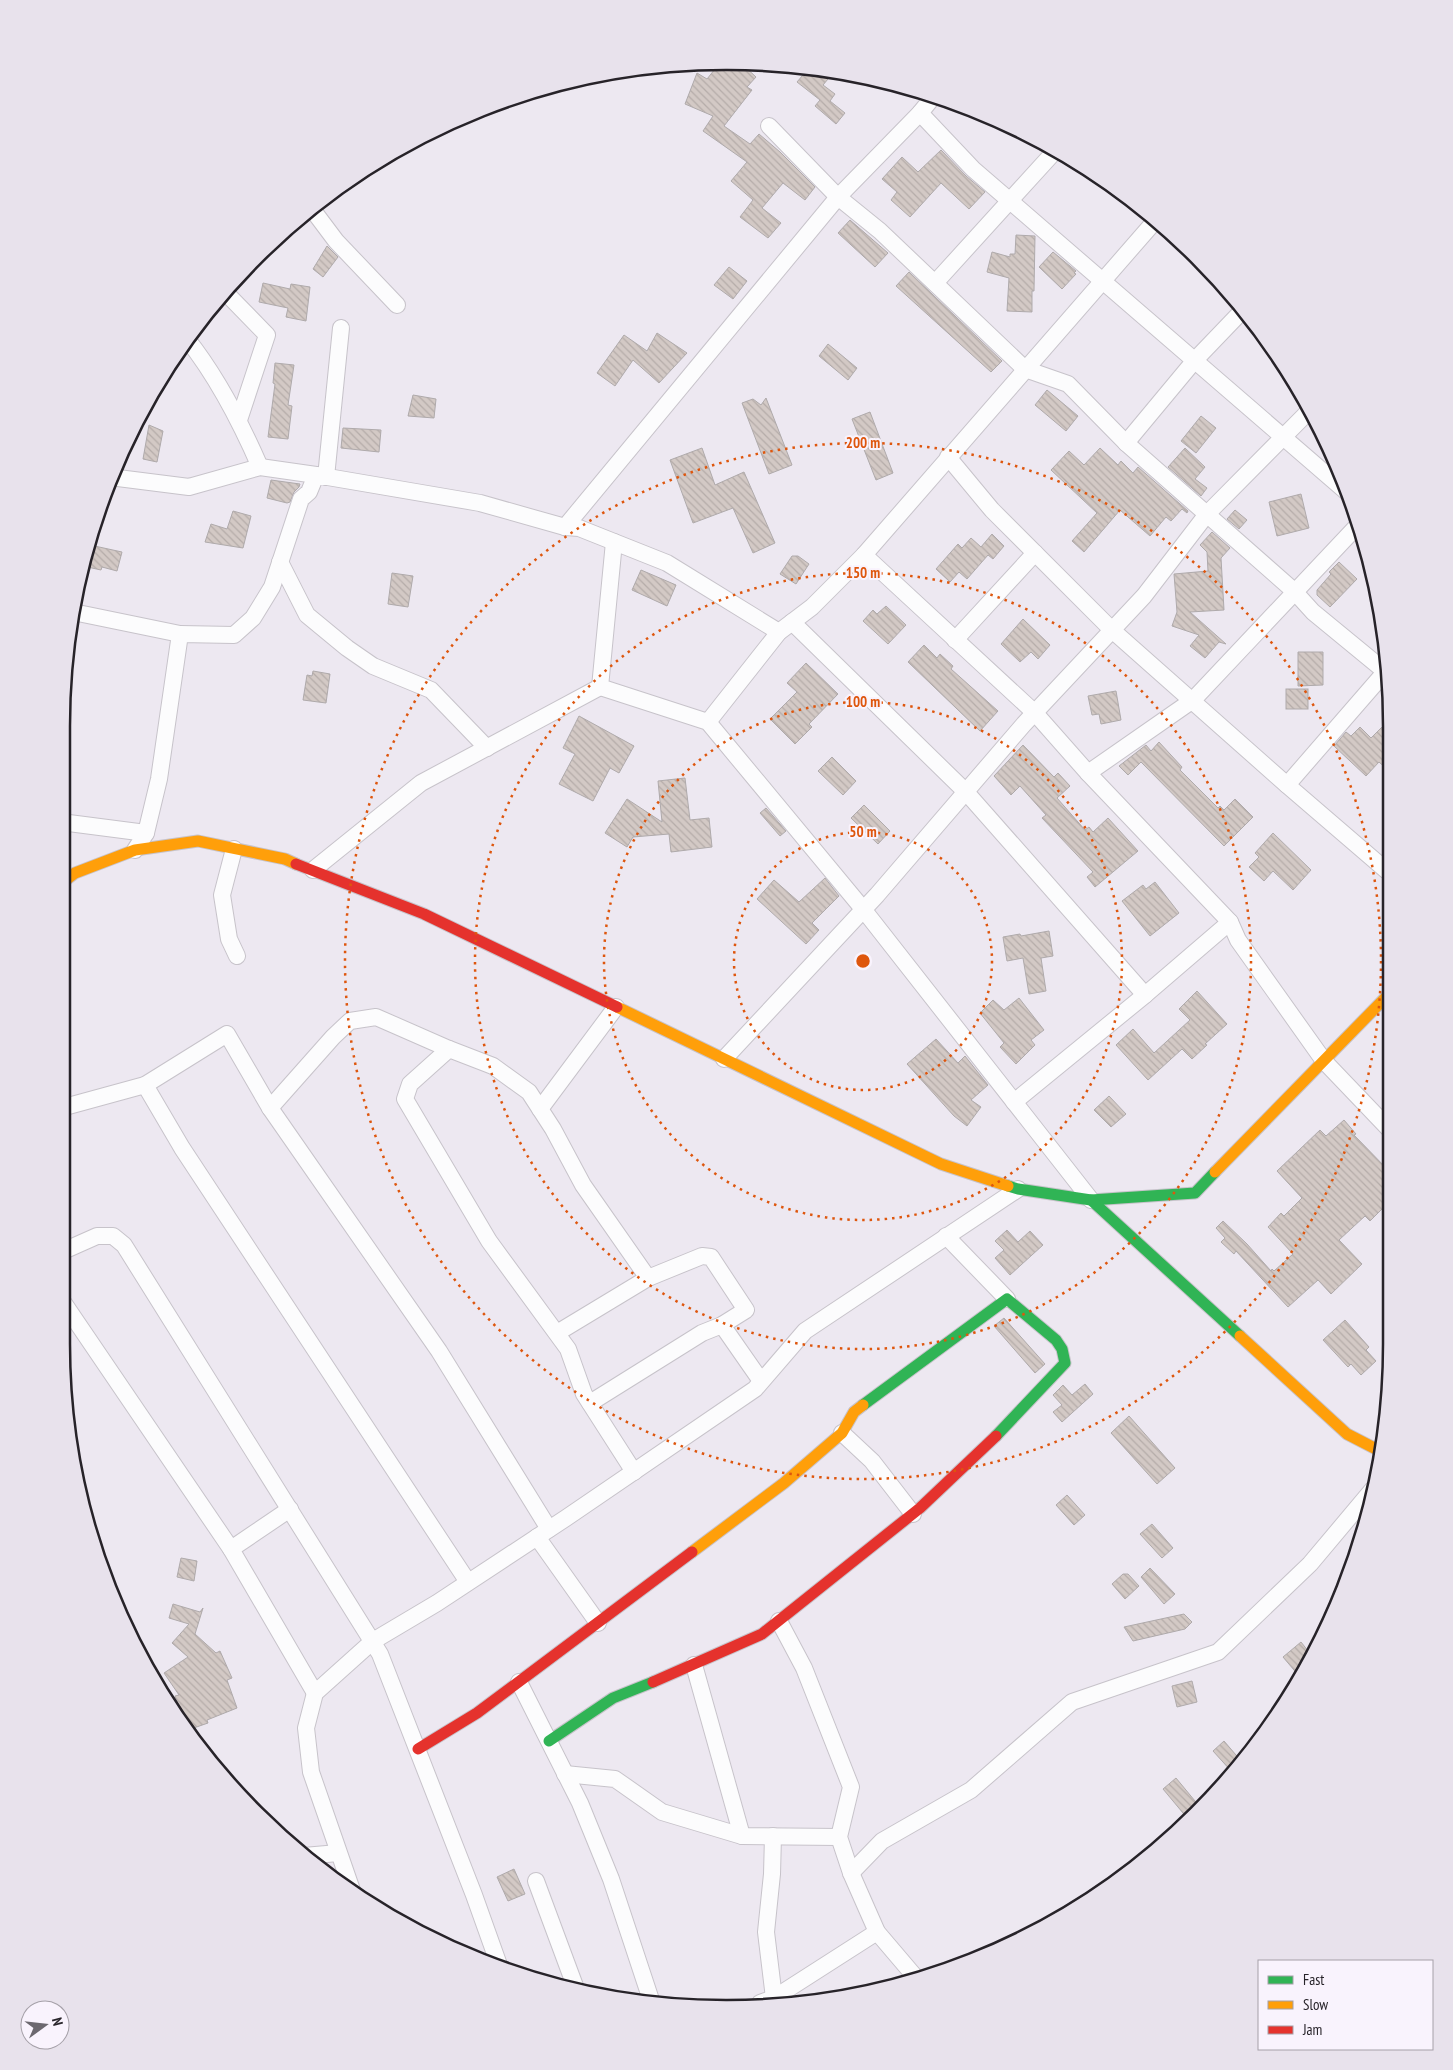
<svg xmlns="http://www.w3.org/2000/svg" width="1453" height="2070" viewBox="0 0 1453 2070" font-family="'PT Sans Narrow',sans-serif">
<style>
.building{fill:url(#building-back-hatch);stroke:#afaaab}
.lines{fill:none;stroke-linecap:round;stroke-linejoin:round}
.street-casing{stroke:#c7c3ca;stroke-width:18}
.fast-casing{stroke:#c7c3ca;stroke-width:13}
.slow-casing{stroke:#c7c3ca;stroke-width:13}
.jam-casing{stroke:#c7c3ca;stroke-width:13}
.street{stroke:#fcfcfd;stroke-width:16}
.fast{stroke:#30b455;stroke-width:11}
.slow{stroke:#ff9f0a;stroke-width:11}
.jam{stroke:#e5322d;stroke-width:11}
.ring{fill:none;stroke:#de560d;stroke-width:2.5;stroke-dasharray:2.5 5}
.rim{fill:none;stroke:#272329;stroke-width:2.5}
.centre{fill:#de560d;stroke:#f9f3fd;stroke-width:2.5}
.ring-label{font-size:15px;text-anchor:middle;font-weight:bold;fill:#de560d;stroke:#f9f3fd;stroke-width:4;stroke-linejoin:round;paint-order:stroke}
</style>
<defs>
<pattern id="building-back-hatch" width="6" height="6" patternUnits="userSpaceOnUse" patternTransform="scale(1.25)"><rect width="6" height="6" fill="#d3c9c5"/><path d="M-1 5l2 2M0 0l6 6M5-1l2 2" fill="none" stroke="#b5aca9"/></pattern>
</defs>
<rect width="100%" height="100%" fill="#ede8f1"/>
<g class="building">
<path d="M719,64h23l14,13 -9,10 5,3 -28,36 26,18 9,-10 21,18 35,35 -10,13 -22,-17 -21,25 19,15 -13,15 -28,-21 13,-17 -22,-19 16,-19 -44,-31 10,-15 -28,-12 12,-31 10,6z"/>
<path d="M808,69l25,4 -10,12 12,9 -5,7 15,12 -9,11 -21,-18 5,-6 -23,-18z"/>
<path d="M941,150l25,26 19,16 -16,17 -28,-26 -31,34 -19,-17 6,-8 -15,-13 20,-22 16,15z"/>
<path d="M850,220l38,33 -13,14 -37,-34z"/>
<path d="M1016,235l19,1 -1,55h-2v21l-25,-1 2,-33 -22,-6 5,-20 18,5v-3h5z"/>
<path d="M327,246l11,11 -15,20 -10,-8z"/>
<path d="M1053,252l23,19 -2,2 2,1 -14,15 -23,-22z"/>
<path d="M729,267l18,14 -14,18 -19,-14z"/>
<path d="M909,272l93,89 -11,11 -95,-86z"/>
<path d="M263,283l27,6 1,-5 19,3 -4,34 -20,-4 2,-9 -29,-6z"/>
<path d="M657,333l30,20 -28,30 -26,-23 -18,26 -18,-13 27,-38 23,16z"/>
<path d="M828,344l29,24 -9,12 -29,-24z"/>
<path d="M275,363l19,2 -6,40 4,1 -4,33 -20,-2 7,-53 -2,-1z"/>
<path d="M1047,390l31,26 -12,15 -31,-26z"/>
<path d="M413,395l23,4 -2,19 -26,-2z"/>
<path d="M766,398l26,67 -23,9 -27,-71 11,-4 8,6z"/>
<path d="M870,412l23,61 -17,7 -24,-61z"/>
<path d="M1201,416l15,12 -20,25 -15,-12z"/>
<path d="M149,425l14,6 -6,31 -14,-3z"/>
<path d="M343,428l38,2 -2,22 -38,-4z"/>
<path d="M702,448l13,37 29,-13 31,71 -22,10 -20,-45 -40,15 -23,-63z"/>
<path d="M1100,448l18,17 3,-4 12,12 5,-6 50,44 -1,2 -5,-4 -11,12 -5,-4 -16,19 -30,-26 -36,42 -12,-11 25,-28 -46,-43 18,-19 15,14z"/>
<path d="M1185,448l20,19 -10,12 12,9 -6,8 -33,-29z"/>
<path d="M271,480l29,4 -1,3 -5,5 -4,10 -3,1 -20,-5z"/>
<path d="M1301,494l8,34 -32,8 -8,-34z"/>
<path d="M1235,510l12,10 -8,9 -12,-10z"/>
<path d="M233,511l18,5 -8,32 -38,-6 6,-18 16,5z"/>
<path d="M1212,532l18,16 -9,10 3,52 -34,2 36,32 -7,-2 -14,16 -15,-12 9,-11 -27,-9 5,-14 -3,-38 34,-3 -1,-19 -7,-7z"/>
<path d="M992,534l12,12 -11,13 -5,-4 -21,24 -8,-7 -9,10 -14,-13 22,-25 4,4 9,-10 10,9z"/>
<path d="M90,545l32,7 -5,19 -15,-4 -1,3 -18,-4z"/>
<path d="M792,556h6l11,8 -13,20 -16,-10z"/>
<path d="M1339,562l18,17 -27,28 -13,-12v-5l14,-16 -2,-2z"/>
<path d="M641,570l35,15 -9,21 -35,-16z"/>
<path d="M392,573l21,3 -5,31 -20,-3z"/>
<path d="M886,606l20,19 -18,19 -25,-23 10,-11 4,4z"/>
<path d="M1023,619l27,26 -12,14 -7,-7 -11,10 -19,-18z"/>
<path d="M924,645l13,13 3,-4 13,12 -2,3 47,42 -18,20 -72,-69z"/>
<path d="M1298,652h25v33l-25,1z"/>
<path d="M806,663l32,31 -29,30 3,3 -17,17 -25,-25 27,-27 -10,-9z"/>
<path d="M313,671l17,3 -4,29 -23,-3 4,-25 5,1z"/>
<rect x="1286" y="689" width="22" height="20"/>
<path d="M1116,691l5,29 -20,4 -2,-10 -7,1 -4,-19z"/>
<path d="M579,716l55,30 -15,27 -9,-5 -17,33 -34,-17 16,-30 -12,-6z"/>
<path d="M1386,723l1,46 -8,-7 -13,14 -32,-30 12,-14 5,4 9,-9 11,11z"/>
<path d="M1159,742l23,25 -2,3 38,38 2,-2 4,4 11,-11 18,18 -29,29 -83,-84 -13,13 -9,-9 27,-21 5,6z"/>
<path d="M1023,745l31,32 4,-4 12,13 -13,12 28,32 4,-3 4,5 15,-14 30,33 -43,36 -8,-10 6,-5 -51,-54 4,-3 -26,-29 -9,9 -17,-19z"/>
<path d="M832,757l24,24 -13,14 -25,-24z"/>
<path d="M685,778l5,42 19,-2 3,29 -41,5 -2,-18 -36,3 -6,10 -22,-14 22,-34 35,23 -4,-41z"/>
<path d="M864,805l26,26 -12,13 -27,-26z"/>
<path d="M766,808l20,23 -6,5 -20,-23z"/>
<path d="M1273,833l38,37 -18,20 -20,-19 -9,10 -15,-14 10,-10 -4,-4z"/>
<path d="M825,878l14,18 -27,27 7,7 -13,14 -49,-45 17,-19 25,22z"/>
<path d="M1155,882l24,31 -29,23 -28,-35 21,-16 3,4z"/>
<path d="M1049,931l4,25 -12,2 5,33 -17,3 -6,-36 -16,3 -4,-24 17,-3 1,2z"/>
<path d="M1197,991l30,33 -22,20 2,1 -15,14 -10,-10 -34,31 -32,-35 17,-16 21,24 36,-33 -11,-11z"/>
<path d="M1019,998l25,32 -13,10 4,5 -19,19 -16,-17 4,-4 -24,-30 13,-13 11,10z"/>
<path d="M936,1039l22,24 7,-7 23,29 -17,15 10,7 -14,19 -13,-10 -47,-52z"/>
<path d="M1109,1096l17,18 -15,13 -17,-17z"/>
<path d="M1344,1120l12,14 -2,1 35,36v31l-19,19 -5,-5 -26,24 23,24 -31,30 -13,-14 -30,27 -52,-56 -2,3 -13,-12 4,-4 -9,-10 7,-7 24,23 24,27 1,-2 2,2 19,-17 -25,-27 13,-14 3,3 18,-18 -25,-27 43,-41 6,6z"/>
<path d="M1007,1230l11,12 12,-11 13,14 -33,30 -15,-17 9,-8 -9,-9z"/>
<path d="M1004,1318l41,46 -10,9 -41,-47z"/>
<path d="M1345,1320l24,27 -3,3 10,11 -15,14 -10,-11 -3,3 -25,-27z"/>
<path d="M1085,1384l8,10 -31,28 -9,-10 9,-7 -9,-10 10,-10 9,10z"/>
<path d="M1129,1416l46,52 -18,16 -46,-51z"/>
<path d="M1067,1495l18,20 -11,10 -18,-20z"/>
<path d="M1152,1524l21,24 -11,10 -22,-24z"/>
<path d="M181,1558l16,3 -3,20 -17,-4z"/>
<path d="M1150,1568l25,26 -11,10 -23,-27z"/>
<path d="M1123,1574h5l11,12 -14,13 -13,-15z"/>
<path d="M173,1604l27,8 3,-4 -8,26 21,19 4,-2 12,27 -5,2 10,28 -30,12 1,3 -20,7 -13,-15 6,-2 -6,-17 4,-1 -15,-22 24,-16 -16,-14 17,-19 -20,-6z"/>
<path d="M1184,1614l8,8 -7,7 -52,12 -9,-14z"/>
<path d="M1301,1642l11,14 -13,20 -16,-19z"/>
<path d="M1192,1681l5,21 -20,5 -5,-21z"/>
<path d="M1224,1741l18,21 -10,10 -19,-21z"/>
<path d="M1176,1778l24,29 -12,12 -25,-30z"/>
<path d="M514,1869l11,25 -17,7 -11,-24z"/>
</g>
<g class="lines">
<defs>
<g id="street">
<path d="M920,113l53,56 376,325"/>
<path d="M769,126l69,71 42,34 145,138 43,15 58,59 168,148 19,21 73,60"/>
<path d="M312,209l24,32 61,64"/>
<path d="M935,283l120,-132"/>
<path d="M226,293l41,42 -28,85"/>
<path d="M187,339c31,39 53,82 73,128"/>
<path d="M1126,443l69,-83 47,-49"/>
<path d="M948,457l44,53 120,120 175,155 100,86"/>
<path d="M110,477l79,10 71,-20 56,8"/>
<path d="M326,477l15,-149"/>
<path d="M565,527l273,-330 82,-84 13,-16"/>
<path d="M614,542l-14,145 108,35 155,187 228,291"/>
<path d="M864,555l171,158 53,60 142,149 8,18 86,121 65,68"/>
<path d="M280,562l27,53 40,33 26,18 58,24 56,58"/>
<path d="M73,612l107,22"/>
<path d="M792,622l174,170 179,203"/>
<path d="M955,640l80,-87"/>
<path d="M708,722l71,-90 33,-25 52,-52 291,-334"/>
<path d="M1088,773l105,-73 166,-176"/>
<path d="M1287,785l99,-114"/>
<path d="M61,822l85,11"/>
<path d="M234,849l-12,46 7,44 8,17"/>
<path d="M135,850l11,-17 13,-54 21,-145 54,1 19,-17 19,-31 29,-88 8,-7 7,-17 164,28 85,24 14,1 88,35 112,69"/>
<path d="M313,870l108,-87 179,-96"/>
<path d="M724,1059l153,-164 147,-171 120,-128 63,-82 102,-103"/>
<path d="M145,1085l37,63 286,434"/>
<path d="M1014,1102l131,-107 85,-73"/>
<path d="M61,1108l84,-23 82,-51 43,74 169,243 110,178"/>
<path d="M270,1108l63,-71 17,-16 26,-4 73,32"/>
<path d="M540,1109l76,-102"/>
<path d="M946,1236l61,63"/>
<path d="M61,1252l36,-16h16l11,9 256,409 94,241 25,70"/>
<path d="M61,1299l170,250 84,144"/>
<path d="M722,1325l39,56"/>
<path d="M557,1333l91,-55 54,-22 9,1 35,53 -24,15 -20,8 -112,70"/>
<path d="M842,1433l30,28 41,53"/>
<path d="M634,1472l-50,-78 -16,-45 -79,-108 -84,-142 5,-15 39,-35 44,17 36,26 24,37 30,56 65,93"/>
<path d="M537,1537l61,86"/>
<path d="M231,1549l59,-40"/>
<path d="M779,1621l25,47 47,119 -12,50 12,36 26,59 40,47"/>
<path d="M694,1665l48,171"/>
<path d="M519,1682l61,121 31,76 41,124"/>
<path d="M565,1774l50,5 47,33 80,24 97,1"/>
<path d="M773,1836l-1,38 -6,58 8,66 3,5"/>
<path d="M304,1856l34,-3"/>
<path d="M851,1873l31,-32 89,-51 101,-88 146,-50 92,-88 63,-75"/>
<path d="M536,1881l39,105"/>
<path d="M353,1893l-42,-121 -5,-44 9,-35 58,-52 64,-38 129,-85 189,-129 50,-58 213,-142"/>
<path d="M760,2003l14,-5 103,-66"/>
</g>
<g id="fast">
<path d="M1008,1186l10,3 73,11 104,-7 20,-21"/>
<path d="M1091,1200l149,136"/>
<path d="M863,1405l144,-106 49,41 6,9 3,14 -69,73"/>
<path d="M549,1741l64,-43 40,-16"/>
</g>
<g id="slow">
<path d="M61,884l14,-11 60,-23 63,-9 87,18 11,5"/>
<path d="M617,1007l324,157 67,22"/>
<path d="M1215,1172l173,-177"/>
<path d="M1240,1336l107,98 33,17"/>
<path d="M692,1552l92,-69 58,-50 12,-21 9,-7"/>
</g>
<g id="jam">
<path d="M296,864l128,50 193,93"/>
<path d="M653,1682l109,-48 158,-126 76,-72"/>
<path d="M418,1749l59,-36 215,-161"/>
</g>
</defs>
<use href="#street" class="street-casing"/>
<use href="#fast" class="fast-casing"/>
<use href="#slow" class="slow-casing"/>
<use href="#jam" class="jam-casing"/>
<use href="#street" class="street"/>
<use href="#fast" class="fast"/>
<use href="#slow" class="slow"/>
<use href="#jam" class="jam"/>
</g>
<g class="ring">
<circle cx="863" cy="961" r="129"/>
<circle cx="863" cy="961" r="259"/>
<circle cx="863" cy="961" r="388"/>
<circle cx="863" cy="961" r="518"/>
</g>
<path d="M0 0H1453V2070H0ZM726 70H727A656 656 0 0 1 1383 726V1344A656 656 0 0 1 727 2000H726A656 656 0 0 1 70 1344V726A656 656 0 0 1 726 70Z" fill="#e8e2ec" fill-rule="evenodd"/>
<path class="rim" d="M726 70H727A656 656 0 0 1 1383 726V1344A656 656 0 0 1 727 2000H726A656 656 0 0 1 70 1344V726A656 656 0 0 1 726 70Z"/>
<circle cx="863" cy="961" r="8" class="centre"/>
<g class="ring-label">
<text x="863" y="448">200 m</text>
<text x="863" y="578">150 m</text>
<text x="863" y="707">100 m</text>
<text x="863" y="837">50 m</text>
</g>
<rect x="1258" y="1960" width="175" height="90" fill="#f9f3fd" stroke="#a5a0a8"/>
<rect x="1268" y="1976" width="25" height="8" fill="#30b455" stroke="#a5a0a8"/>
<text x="1303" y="1985" font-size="15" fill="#272329">Fast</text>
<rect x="1268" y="2001" width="25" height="8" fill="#ff9f0a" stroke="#a5a0a8"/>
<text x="1303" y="2010" font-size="15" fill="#272329">Slow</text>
<rect x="1268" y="2026" width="25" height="8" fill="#e5322d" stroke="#a5a0a8"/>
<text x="1303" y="2035" font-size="15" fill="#272329">Jam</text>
<g transform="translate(45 2025) rotate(75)"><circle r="24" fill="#f9f3fd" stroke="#a5a0a8"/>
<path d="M0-4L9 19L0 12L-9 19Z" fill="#6c686f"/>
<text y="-8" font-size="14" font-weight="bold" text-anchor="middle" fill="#272329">N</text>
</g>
</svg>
